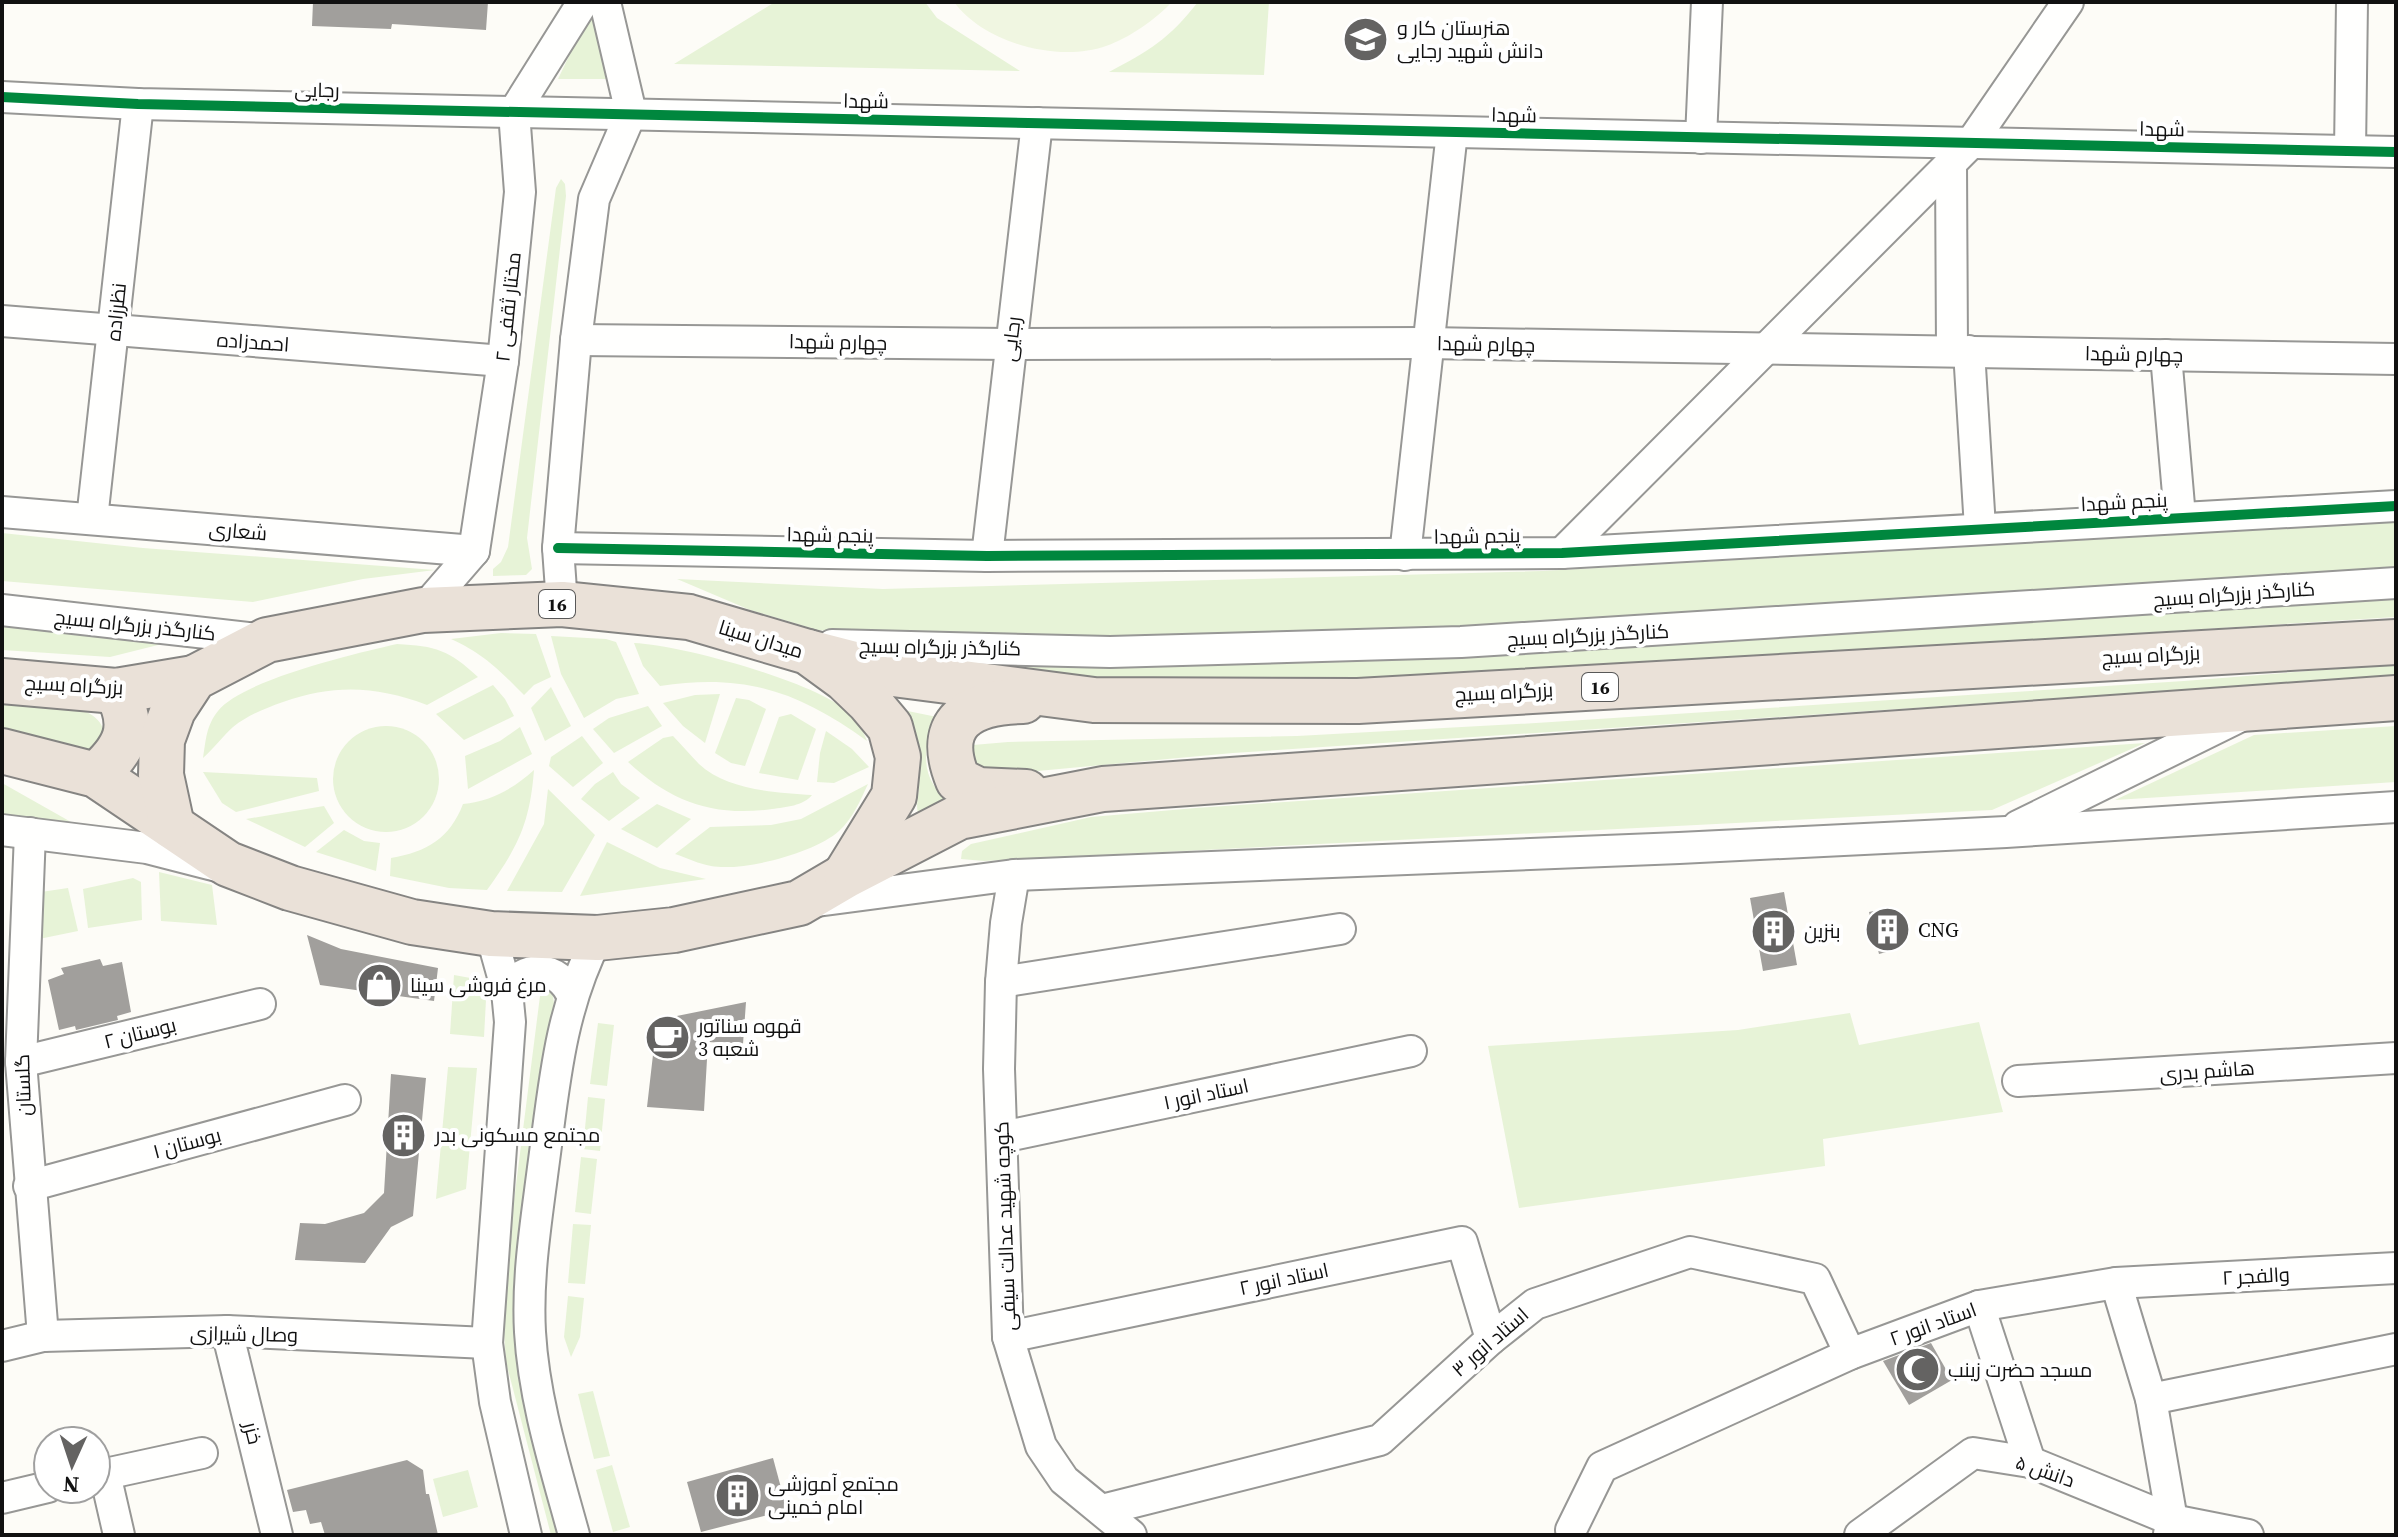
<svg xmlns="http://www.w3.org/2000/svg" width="2398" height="1537" viewBox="0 0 2398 1537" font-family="'Source Serif 4',Cairo,serif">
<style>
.green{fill:#e7f3d7}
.pitch{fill:#f0f6e1}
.building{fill:#a19f9c}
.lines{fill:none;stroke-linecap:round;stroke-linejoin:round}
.minor-casing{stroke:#979795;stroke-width:34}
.highway-casing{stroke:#858482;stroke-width:48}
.minor{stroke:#fffffe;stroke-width:30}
.highway{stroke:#eae1d8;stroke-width:44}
.cycleway-casing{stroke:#fff;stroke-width:15}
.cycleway{stroke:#00873e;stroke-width:10}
.labels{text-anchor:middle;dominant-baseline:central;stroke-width:8;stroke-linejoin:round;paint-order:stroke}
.shield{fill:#fff;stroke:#585858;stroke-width:2}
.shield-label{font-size:18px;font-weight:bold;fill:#111}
.poi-label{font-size:20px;fill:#111;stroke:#fff;text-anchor:start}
.street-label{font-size:20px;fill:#111;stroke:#fff}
</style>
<rect width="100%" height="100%" fill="#fdfcf7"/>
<g class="green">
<path d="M775,2h150l12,16 83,53 -346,-7z"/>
<path d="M1198,2h71l-5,73 -155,-3c41,-22 59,-32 89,-70z"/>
<path d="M593,6l15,73h-50z"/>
<path d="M561,179l4,5 1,12 -39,342 5,31 -6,6 -33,1v-7l8,-7 7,-15 48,-359z"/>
<path d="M2396,522v48l-991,64 -253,6 -213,-2 -121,-8 -68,-20 -73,-31 206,10 660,-18z"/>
<path d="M2,533l141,15 292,22 -72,9 -110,23 -251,-21z"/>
<path d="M2396,597v20l-994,62 -313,6 -179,-23z"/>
<path d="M2,626l172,15 -64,16 -108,-7z"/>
<path d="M501,633l35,1 15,43 -17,8 -10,10c-25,-25 -40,-41 -73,-56z"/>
<path d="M551,636l55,3 10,3 23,52 -23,5 -32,19 -23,-44z"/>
<path d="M634,643c47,2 184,39 217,71 8,8 12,17 16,27 -69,-50 -123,-68 -207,-55l-17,-20z"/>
<path d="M397,644c39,2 52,6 81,33l-51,28c-51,-19 -92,-21 -144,-3 -17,6 -35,13 -50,25 -10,9 -19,21 -30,31 3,-18 3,-32 15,-47 24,-31 139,-58 179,-67z"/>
<path d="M2396,664v12l-1163,77 -262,24 2,-32 35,-3 289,-6 239,-13 648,-42z"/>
<path d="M493,685l12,14 9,17 -50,24 -28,-26z"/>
<path d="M551,687l20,39 -26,15 -14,-33z"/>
<path d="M720,694l-15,49 -22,-17 -20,-23 32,-8z"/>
<path d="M736,698l13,2 17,9 -21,57 -14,-3 -16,-10z"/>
<path d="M2,701c30,3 101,-3 103,36l-14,12 -24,-1 -65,-17z"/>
<path d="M648,706l14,20 -48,27 -21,-24 16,-11z"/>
<path d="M893,708l44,9c-16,37 -17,61 15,89l-32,10c-6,-8 -1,-20 -1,-30 -1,-29 -14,-52 -26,-78z"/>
<path d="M791,714l25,15 -18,51 -39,-7 20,-56z"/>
<circle cx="386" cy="779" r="53"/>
<path d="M2396,726v56l-281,18 139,-65z"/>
<path d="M520,727l12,27 -64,35 -3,-33 35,-15z"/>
<path d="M826,731l26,18 17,18 -35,16 -17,-1 3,-29z"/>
<path d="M582,736l21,27 -30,24 -24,-21 2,-9z"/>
<path d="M673,736c9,9 17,19 26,28 28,26 77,29 113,31 -9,11 -26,12 -40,14 -59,8 -101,-7 -144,-47l35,-24z"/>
<path d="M2145,743l-153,67 -1008,51 -23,-2 1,-8 9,-7 120,-27 105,-9z"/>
<path d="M534,770c-4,53 -16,77 -47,120l-38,-2 -59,-12 1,-18c36,-6 59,-20 72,-54 28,-3 50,-15 71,-34z"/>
<path d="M203,772l114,6 2,13 -83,21 -14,-9z"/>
<path d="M613,772l8,12 19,14 -31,23 -28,-22 14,-15z"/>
<path d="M2,783l69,39 -69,-8z"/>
<path d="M868,784c-8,17 -15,34 -29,47 -24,22 -96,41 -128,35 -12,-2 -24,-8 -36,-12l35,-27 61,-2 30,-6z"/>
<path d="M548,789l47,46 -33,57 -55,-1 37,-67z"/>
<path d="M657,804l34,15 -34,29 -36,-19z"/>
<path d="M324,806l10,17 -29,24 -59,-28z"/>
<path d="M344,830l20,11 16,2 -4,28 -60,-19z"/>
<path d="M607,842l53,26 46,11 -126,17z"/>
<path d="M159,872l53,13 5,40 -56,-4z"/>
<path d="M133,878l8,4 1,38 -54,8 -5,-39z"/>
<path d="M68,888l10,43 -39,8 2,-47z"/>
<path d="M454,975l33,6 -3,56 -34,-3z"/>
<path d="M547,986l5,4 2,13 -29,232 42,300h-16l-45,-173 -3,-44 7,-86 30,-236 1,-7z"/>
<path d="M1850,1013l9,32 120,-23 24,90 -180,27 2,27 -306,42 -31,-162 250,-16z"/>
<path d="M598,1023l16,2 -7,61 -17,-2z"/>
<path d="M448,1067l29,1 -11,121 -30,10z"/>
<path d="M588,1097l17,2 -5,52 -17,-2z"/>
<path d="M581,1157l16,2 -6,55 -16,-2z"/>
<path d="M573,1224l18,1 -6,59 -17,-1z"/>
<path d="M568,1296l16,2 -4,39 -9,20 -7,-20z"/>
<path d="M593,1391l17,65 -16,3 -16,-65z"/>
<path d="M612,1465l18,62 -17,5 -17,-62z"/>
<path d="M468,1470l10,37 -35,10 -10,-38z"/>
</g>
<path class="pitch" d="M954,2h218c-17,18 -43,36 -66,44 -48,17 -122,-3 -152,-44z"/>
<g class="building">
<path d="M313,2h175l-2,28 -94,-6 -1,5 -79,-3z"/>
<path d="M1784,892l13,73 -34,6 -13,-73z"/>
<path d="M1893,907l8,41 -22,6 -10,-42z"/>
<path d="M307,935l34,14 97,19 -4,33 -114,-16z"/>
<path d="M100,959l3,7 19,-4 9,50 -14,4 1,4 -17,4 -25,6 -1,-4 -16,4 -11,-50 16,-6 -3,-6z"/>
<path d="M746,1002l-3,42 -35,-2 -4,69 -57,-4 10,-87z"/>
<path d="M391,1074l35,4 -13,138 -22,11 -26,36 -70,-3 5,-37 25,1 39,-11 20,-20z"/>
<path d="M1931,1343l21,37 -43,25 -26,-44z"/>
<path d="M773,1458l14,52 -86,22 -14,-50z"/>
<path d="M407,1460l16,10 3,24h3l9,41h-113l-4,-13 -11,2 -4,-14 -13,2 -6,-22z"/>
</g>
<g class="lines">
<defs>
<g id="minor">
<path d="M2,97l136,7 2258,48"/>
<path d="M1701,138l6,-136"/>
<path d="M2350,151l2,-149"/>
<path d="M1951,164l1,187"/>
<path d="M2,321l501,40"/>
<path d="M576,340l435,4 416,-1 969,16"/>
<path d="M1969,351l11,177"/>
<path d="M2166,355l14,162"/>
<path d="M2,512l472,39"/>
<path d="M92,519l46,-415"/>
<path d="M558,548l429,8 575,-3 834,-47"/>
<path d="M1562,553l409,-410 97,-141"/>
<path d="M1405,555l47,-423"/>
<path d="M987,556l50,-433"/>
<path d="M562,604l-4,-56 18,-208 18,-141 37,-86 -26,-111"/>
<path d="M2,610l265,30"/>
<path d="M423,610l51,-59 29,-190 17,-169 -6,-80 69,-110"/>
<path d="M832,645l278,7 351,-10 935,-59"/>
<path d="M2018,826l223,-110"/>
<path d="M2,830l145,18 70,18"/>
<path d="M30,833l-9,229 22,274"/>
<path d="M1014,875l-8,48 -5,59 -2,87 9,268 33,109 23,34 67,55"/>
<path d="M817,901l197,-26 665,-27 327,-16 390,-25"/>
<path d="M491,934l16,57 3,31 -23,321 8,59 31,133"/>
<path d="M1001,982l339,-53"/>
<path d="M507,991c17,-28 51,-26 65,4"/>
<path d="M21,1062l239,-58"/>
<path d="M2018,1081l378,-23"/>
<path d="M1002,1137l409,-86"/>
<path d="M29,1186l316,-86"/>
<path d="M2116,1283l35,116 21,121 -3,14"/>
<path d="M1979,1306l51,156"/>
<path d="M227,1331l50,204"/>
<path d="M1008,1337l454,-95 29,97"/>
<path d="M2,1346l41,-10 184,-5 260,12"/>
<path d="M2151,1399l245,-50"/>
<path d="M105,1474l14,61"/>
<path d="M96,1476l106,-23"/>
<path d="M2,1498l46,-11"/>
<path d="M1102,1510l278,-70 111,-101 44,-35 155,-52 125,27 35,75"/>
<path d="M1571,1530l31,-63 248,-113 129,-48 137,-23 280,-15"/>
<path d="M574,1535c-18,-66 -40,-134 -44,-203 -3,-55 6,-109 13,-164 11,-80 16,-156 54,-230"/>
<path d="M1860,1535l113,-82 57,9 142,58 76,15"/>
</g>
<g id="highway">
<path d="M808,652l85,22 201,26 264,1 1038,-59"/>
<path d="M2,681l114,10 78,-13"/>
<path d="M1023,701c-54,1 -89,21 -65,79l20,10 48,2"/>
<path d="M2,751l94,24 132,89 62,24 122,34 79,12 106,4 77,-8 125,-27 46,-27 114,-59 144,-28 1293,-91"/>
<path d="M96,775c29,-26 41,-48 20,-84"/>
<path d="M172,826l-11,-51 1,-35 11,-30 21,-32 73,-38 156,-30 139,-6 127,13 119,35 37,27 24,23 21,25 8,30 -4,39 -48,78"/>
</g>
</defs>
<use href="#minor" class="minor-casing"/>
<use href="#highway" class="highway-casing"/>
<use href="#minor" class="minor"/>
<use href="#highway" class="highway"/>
<defs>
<g id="cycleway">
<path d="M2,97l136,7 2258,48"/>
<path d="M558,548l429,8 575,-3 834,-47"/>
</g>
</defs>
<use href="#cycleway" class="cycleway-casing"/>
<use href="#cycleway" class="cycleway"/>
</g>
<defs>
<symbol id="school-disc" viewBox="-11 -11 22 22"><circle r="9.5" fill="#646362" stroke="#fff"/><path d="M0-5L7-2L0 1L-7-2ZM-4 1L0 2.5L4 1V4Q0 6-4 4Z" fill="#fff"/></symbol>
<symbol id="building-disc" viewBox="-11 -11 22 22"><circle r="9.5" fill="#646362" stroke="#fff"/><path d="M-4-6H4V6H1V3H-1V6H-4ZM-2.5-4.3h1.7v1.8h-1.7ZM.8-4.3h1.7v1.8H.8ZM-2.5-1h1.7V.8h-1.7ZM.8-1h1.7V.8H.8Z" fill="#fff"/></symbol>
<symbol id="shop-disc" viewBox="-11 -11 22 22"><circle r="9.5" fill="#646362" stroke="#fff"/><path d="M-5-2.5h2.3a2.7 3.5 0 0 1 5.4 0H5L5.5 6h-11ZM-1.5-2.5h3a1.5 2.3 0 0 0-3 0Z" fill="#fff"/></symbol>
<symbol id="cafe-disc" viewBox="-11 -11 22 22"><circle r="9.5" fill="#646362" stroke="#fff"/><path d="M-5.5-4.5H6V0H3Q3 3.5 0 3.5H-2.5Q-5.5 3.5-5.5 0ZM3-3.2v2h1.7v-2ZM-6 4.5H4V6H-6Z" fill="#fff"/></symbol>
<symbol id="mosque-disc" viewBox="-11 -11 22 22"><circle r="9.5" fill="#646362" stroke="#fff"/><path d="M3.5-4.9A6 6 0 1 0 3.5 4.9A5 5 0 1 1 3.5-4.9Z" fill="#fff"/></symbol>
</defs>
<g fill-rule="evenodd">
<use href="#school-disc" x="1340" y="14" width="51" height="51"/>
<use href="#building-disc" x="1862" y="904" width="51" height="51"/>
<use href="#building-disc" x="1748" y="906" width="51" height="51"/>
<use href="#shop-disc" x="354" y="960" width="51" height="51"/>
<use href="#cafe-disc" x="642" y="1012" width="51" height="51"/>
<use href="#building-disc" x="378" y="1110" width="51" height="51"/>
<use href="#mosque-disc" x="1892" y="1344" width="51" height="51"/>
<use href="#building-disc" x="712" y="1470" width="51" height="51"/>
</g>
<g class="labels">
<g class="shield">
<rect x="539" y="590" width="36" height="28" rx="6"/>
<rect x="1582" y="673" width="36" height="28" rx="6"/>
</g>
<g class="shield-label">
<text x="557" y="604">16</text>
<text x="1600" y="687">16</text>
</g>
<g class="poi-label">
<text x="1397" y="28">هنرستان کار و<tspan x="1397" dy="23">دانش شهید رجایی</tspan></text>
<text x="1918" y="930">CNG</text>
<text x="1804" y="931">بنزین</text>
<text x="410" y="985">مرغ فروشی سینا</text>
<text x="698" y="1026">قهوه سناتور<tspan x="698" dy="23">شعبه 3</tspan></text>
<text x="435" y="1135">مجتمع مسکونی بدر</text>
<text x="1948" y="1370">مسجد حضرت زینب</text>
<text x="768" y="1484">مجتمع آموزشی<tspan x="768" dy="23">امام خمینی</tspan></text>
</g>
<g class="street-label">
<text transform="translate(317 90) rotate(1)">رجایی</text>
<text transform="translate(866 101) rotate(1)">شهدا</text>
<text transform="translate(1514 115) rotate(1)">شهدا</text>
<text transform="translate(2162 129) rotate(1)">شهدا</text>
<text transform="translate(508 307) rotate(-84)">مختار ثقفی ۲</text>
<text transform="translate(116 312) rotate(-84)">نظرزاده</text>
<text transform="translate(1011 339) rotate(-83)">رجایی</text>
<text transform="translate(253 342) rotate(4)">احمدزاده</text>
<text transform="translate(838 342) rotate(1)">چهارم شهدا</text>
<text transform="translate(1486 344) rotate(1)">چهارم شهدا</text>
<text transform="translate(2134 354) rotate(1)">چهارم شهدا</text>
<text transform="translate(2124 502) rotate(-3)">پنجم شهدا</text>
<text transform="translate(238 531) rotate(5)">شعاری</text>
<text transform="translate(830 535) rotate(1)">پنجم شهدا</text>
<text transform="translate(1477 536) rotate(-1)">پنجم شهدا</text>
<text transform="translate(2234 594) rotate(-4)">کنارگذر بزرگراه بسیج</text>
<text transform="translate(135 625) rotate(6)">کنارگذر بزرگراه بسیج</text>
<text transform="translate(1588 635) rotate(-3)">کنارگذر بزرگراه بسیج</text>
<text transform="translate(761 639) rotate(17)">میدان سینا</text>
<text transform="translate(940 647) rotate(1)">کنارگذر بزرگراه بسیج</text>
<text transform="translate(2151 655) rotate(-3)">بزرگراه بسیج</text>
<text transform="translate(74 685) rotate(3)">بزرگراه بسیج</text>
<text transform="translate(1504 692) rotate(-3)">بزرگراه بسیج</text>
<text transform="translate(140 1033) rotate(-14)">بوستان ۲</text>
<text transform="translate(2207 1071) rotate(-4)">هاشم بدری</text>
<text transform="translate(23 1085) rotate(-92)">گلستان</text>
<text transform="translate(1206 1094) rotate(-12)">استاد انور ۱</text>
<text transform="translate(187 1143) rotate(-15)">بوستان ۱</text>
<text transform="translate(1005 1226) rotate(-92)">کوچه شهید عدالت سیفی</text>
<text transform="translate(2256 1276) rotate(-3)">والفجر ۲</text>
<text transform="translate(1284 1279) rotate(-12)">استاد انور ۲</text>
<text transform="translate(1933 1324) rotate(-20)">استاد انور ۲</text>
<text transform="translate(244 1334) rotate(1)">وصال شیرازی</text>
<text transform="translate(1490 1342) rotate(-41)">استاد انور ۳</text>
<text transform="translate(253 1433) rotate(76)">خزر</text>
<text transform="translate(2045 1471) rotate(19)">دانش ۵</text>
</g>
</g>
<rect width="2398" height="1537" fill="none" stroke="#111111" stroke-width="8"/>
<g transform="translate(72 1465) rotate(183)"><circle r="38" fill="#ffffff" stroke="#a0a0a0" stroke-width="2"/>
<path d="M0-6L14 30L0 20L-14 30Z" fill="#646362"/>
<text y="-12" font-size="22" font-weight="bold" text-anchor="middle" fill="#111111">N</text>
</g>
</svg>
